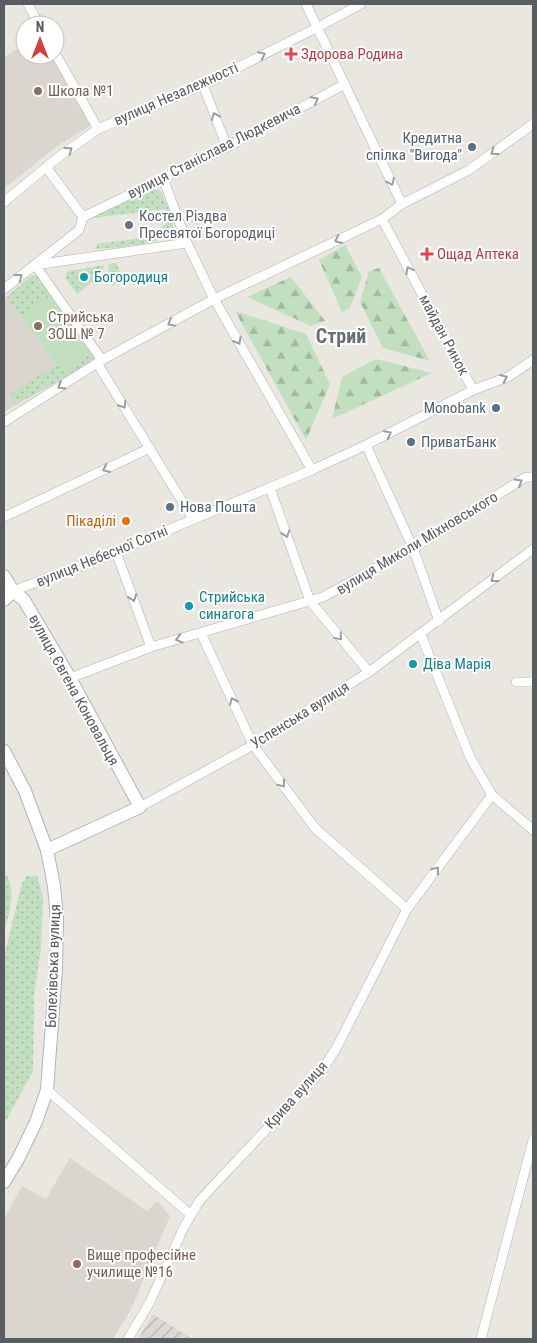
<svg xmlns="http://www.w3.org/2000/svg" width="537" height="1343" viewBox="0 0 537 1343" font-family="'Roboto Condensed',sans-serif">
<style>
.industrial{fill:url(#industrial-furrows)}
.education{fill:#dad6cf}
.grass{fill:url(#grass-dots)}
.forest{fill:url(#forest-firs)}
.garden{fill:#c2e0bf}
.lines{fill:none;stroke-linecap:round;stroke-linejoin:round}
.street-casing{stroke:#aeb2b5;stroke-width:10}
.secondary-casing{stroke:#b0b4b7;stroke-width:14}
.street{stroke:#fff;stroke-width:9}
.secondary{stroke:#fff;stroke-width:12}
.oneway{stroke:#9b9ea0}
.health-dot{fill:#e0444e;stroke:#fff;stroke-width:2}
.education-dot{fill:#8d6e63;stroke:#fff;stroke-width:2}
.service-dot{fill:#5c6f8a;stroke:#fff;stroke-width:2}
.worship-dot{fill:#6b7280;stroke:#fff;stroke-width:2}
.culture-dot{fill:#0f9aa8;stroke:#fff;stroke-width:2}
.food-dot{fill:#e8710a;stroke:#fff;stroke-width:2}
.labels{text-anchor:middle;dominant-baseline:central;stroke-width:4;stroke-linejoin:round;paint-order:stroke}
.health-label{font-size:15px;fill:#be3a42;stroke:#fff;text-anchor:start}
.education-label{font-size:15px;fill:#785e54;stroke:#fff;text-anchor:start}
.street-label{font-size:15px;fill:#595d60;stroke:#fff}
.service-label{font-size:15px;fill:#4e5e75;stroke:#fff;text-anchor:end}
.worship-label{font-size:15px;fill:#5b616d;stroke:#fff;text-anchor:start}
.culture-label{font-size:15px;fill:#0d838f;stroke:#fff;text-anchor:start}
.food-label{font-size:15px;fill:#c56008;stroke:#fff;text-anchor:end}
.district-label{font-size:20px;font-weight:bold;fill:#6a6f72;stroke:#fff}
</style>
<defs>
<pattern id="industrial-furrows" width="10" height="10" patternUnits="userSpaceOnUse" patternTransform="scale(1.25)"><rect width="10" height="10" fill="#dcd9d5"/><path d="M-1 1l2-2M0 10L10 0M9 11l2-2" fill="none" stroke="#b5b3b0"/></pattern>
<pattern id="grass-dots" width="8" height="8" patternUnits="userSpaceOnUse" patternTransform="scale(1.25)"><rect width="8" height="8" fill="#c2e0bf"/><path d="M2 2h.1M6 6h.1" fill="none" stroke="#a1b99f" stroke-width="1.8" stroke-linecap="round"/></pattern>
<pattern id="forest-firs" width="22" height="20" patternUnits="userSpaceOnUse" patternTransform="scale(1.25)"><rect width="22" height="20" fill="#c2e0bf"/><path d="M5 1l3.5 6h-7zM16 11l3.5 6h-7z" fill="#a1b99f"/></pattern>
</defs>
<rect width="100%" height="100%" fill="#eae7e0"/>
<path class="industrial" d="M153,1314l39,25h-54z"/>
<g class="education">
<path d="M25,44v11h27l40,70 -35,21 -52,42 -1,-131z"/>
<path d="M32,275h4l58,83v3l-90,51v-113z"/>
<path d="M70,1158l77,53 10,-10 13,15 -39,93 -18,30h-109v-120l18,-33 24,13z"/>
</g>
<g class="grass">
<path d="M155,189l4,1 3,3c3,8 12,26 11,34 -2,19 -60,20 -76,22l-1,-5 60,-8 -1,-7 6,-1 6,-5 -1,-14 -73,9v-2z"/>
<path d="M116,263l5,11v7l-8,5 -6,-8 2,-14z"/>
<path d="M104,265l-2,9 -25,20 -11,-15v-6l3,-2z"/>
<path d="M32,275h4l14,21 -28,21 -15,-20z"/>
<path d="M91,353l3,5v3l-79,44 -6,-10 48,-31 6,8z"/>
<path d="M6,874c11,20 3,39 -2,59v-56z"/>
<path d="M27,876h10l6,21 -2,50 -7,49 -1,75 -29,53v-167l18,-74z"/>
</g>
<g class="forest">
<path d="M345,245l17,32 -12,31 -8,4 -23,-52z"/>
<path d="M379,268l51,93 -47,-13 -23,-46 9,-31z"/>
<path d="M291,277l34,44 -14,5 -64,-29z"/>
<path d="M235,311l71,23 24,50 -24,56z"/>
<path d="M376,359l56,14 -100,46 10,-42z"/>
</g>
<path class="garden" d="M50,296l41,57 -29,19 -40,-55z"/>
<g class="lines">
<defs>
<g id="street">
<path d="M28,4l11,21"/>
<path d="M306,4l96,200"/>
<path d="M55,53l43,76"/>
<path d="M203,85l24,62"/>
<path d="M46,167l37,50"/>
<path d="M163,178l24,65 27,56 98,171"/>
<path d="M4,202l52,-43 42,-30 105,-44 115,-58 43,-23"/>
<path d="M83,217l144,-70 118,-63"/>
<path d="M382,219l91,171"/>
<path d="M35,265l152,-22"/>
<path d="M35,265l67,95"/>
<path d="M4,289l75,-59 4,-13"/>
<path d="M97,363l96,156"/>
<path d="M4,422l98,-62 112,-61 168,-80 20,-15 67,-34 64,-46"/>
<path d="M366,445l47,103 26,73"/>
<path d="M270,488l40,113 59,71"/>
<path d="M4,517l146,-69"/>
<path d="M116,552l35,95"/>
<path d="M13,591l90,-34 209,-87 54,-25 107,-55 35,-13 25,-17"/>
<path d="M201,633l52,112 62,83 92,81"/>
<path d="M421,635l49,122 22,38 41,35"/>
<path d="M70,678l81,-31 172,-50 90,-49 113,-71h7"/>
<path d="M516,682h17"/>
<path d="M140,807l113,-62 116,-73 164,-123"/>
<path d="M47,1090l144,125"/>
<path d="M128,1339l22,-37 34,-75 16,-27 123,-131 15,-24 69,-136 85,-114"/>
<path d="M481,1339l52,-199"/>
</g>
<g id="secondary">
<path d="M4,576l9,15 11,9 46,78 70,129 -93,43"/>
<path d="M4,600l9,-9"/>
<path d="M4,751l21,40 22,59 7,36 3,33 -1,50 -9,121 -11,32 -18,37 -14,23"/>
</g>
</defs>
<use href="#street" class="street-casing"/>
<use href="#secondary" class="secondary-casing"/>
<use href="#street" class="street"/>
<use href="#secondary" class="secondary"/>
</g>
<defs><path id="oneway-chevron" d="M-2-3.5L2.5 0L-2 3.5" fill="none" stroke-width="1.6" stroke-linecap="round" stroke-linejoin="round" transform="scale(1.25)"/></defs>
<g class="oneway">
<use href="#oneway-chevron" transform="translate(262 55) rotate(-26)"/>
<use href="#oneway-chevron" transform="translate(315 100) rotate(-28)"/>
<use href="#oneway-chevron" transform="translate(215 116) rotate(-112)"/>
<use href="#oneway-chevron" transform="translate(69 150) rotate(-36)"/>
<use href="#oneway-chevron" transform="translate(494 152) rotate(144)"/>
<use href="#oneway-chevron" transform="translate(391 182) rotate(65)"/>
<use href="#oneway-chevron" transform="translate(338 240) rotate(155)"/>
<use href="#oneway-chevron" transform="translate(409 270) rotate(-118)"/>
<use href="#oneway-chevron" transform="translate(19 277) rotate(-38)"/>
<use href="#oneway-chevron" transform="translate(171 323) rotate(151)"/>
<use href="#oneway-chevron" transform="translate(238 341) rotate(60)"/>
<use href="#oneway-chevron" transform="translate(504 378) rotate(-25)"/>
<use href="#oneway-chevron" transform="translate(61 386) rotate(148)"/>
<use href="#oneway-chevron" transform="translate(123 405) rotate(58)"/>
<use href="#oneway-chevron" transform="translate(388 434) rotate(-27)"/>
<use href="#oneway-chevron" transform="translate(106 469) rotate(155)"/>
<use href="#oneway-chevron" transform="translate(519 482) rotate(-31)"/>
<use href="#oneway-chevron" transform="translate(286 534) rotate(71)"/>
<use href="#oneway-chevron" transform="translate(494 579) rotate(143)"/>
<use href="#oneway-chevron" transform="translate(133 598) rotate(70)"/>
<use href="#oneway-chevron" transform="translate(339 637) rotate(50)"/>
<use href="#oneway-chevron" transform="translate(179 639) rotate(164)"/>
<use href="#oneway-chevron" transform="translate(233 701) rotate(-114)"/>
<use href="#oneway-chevron" transform="translate(282 784) rotate(53)"/>
<use href="#oneway-chevron" transform="translate(436 870) rotate(-53)"/>
</g>
<g class="health-dot">
<path d="M288.5 46.5h5v5h5v5h-5v5h-5v-5h-5v-5h5z"/>
<path d="M424.5 246.5h5v5h5v5h-5v5h-5v-5h-5v-5h5z"/>
</g>
<g class="education-dot">
<circle cx="38" cy="91" r="5"/>
<circle cx="38" cy="326" r="5"/>
<circle cx="77" cy="1264" r="5"/>
</g>
<g class="service-dot">
<circle cx="472" cy="147" r="5"/>
<circle cx="496" cy="408" r="5"/>
<circle cx="411" cy="442" r="5"/>
<circle cx="170" cy="507" r="5"/>
</g>
<circle class="worship-dot" cx="129" cy="225" r="5"/>
<g class="culture-dot">
<circle cx="84" cy="277" r="5"/>
<circle cx="189" cy="606" r="5"/>
<circle cx="413" cy="664" r="5"/>
</g>
<circle class="food-dot" cx="126" cy="521" r="5"/>
<g class="labels">
<g class="health-label">
<text x="301" y="54">Здорова Родина</text>
<text x="437" y="254">Ощад Аптека</text>
</g>
<g class="education-label">
<text x="48" y="91">Школа №1</text>
<text x="48" y="317">Стрийська<tspan x="48" dy="17">ЗОШ № 7</tspan></text>
<text x="87" y="1255">Вище професійне<tspan x="87" dy="17">училище №16</tspan></text>
</g>
<g class="street-label">
<text transform="translate(176 94) rotate(-24)">вулиця Незалежності</text>
<text transform="translate(214 151) rotate(-27)">вулиця Станіслава Людкевича</text>
<text transform="translate(444 335) rotate(62)">майдан Ринок</text>
<text transform="translate(417 543) rotate(-31)">вулиця Миколи Міхновського</text>
<text transform="translate(102 556) rotate(-22)">вулиця Небесної Сотні</text>
<text transform="translate(74 690) rotate(61)">вулиця Євгена Коновальця</text>
<text transform="translate(300 715) rotate(-32)">Успенська вулиця</text>
<text transform="translate(53 966) rotate(-88)">Болехівська вулиця</text>
<text transform="translate(296 1095) rotate(-48)">Крива вулиця</text>
</g>
<g class="service-label">
<text x="462" y="138">Кредитна<tspan x="462" dy="17">спілка "Вигода"</tspan></text>
<text x="486" y="408">Monobank</text>
<text x="421" y="442" text-anchor="start">ПриватБанк</text>
<text x="180" y="507" text-anchor="start">Нова Пошта</text>
</g>
<g class="worship-label">
<text x="139" y="216">Костел Різдва<tspan x="139" dy="17">Пресвятої Богородиці</tspan></text>
</g>
<g class="culture-label">
<text x="94" y="277">Богородиця</text>
<text x="199" y="597">Стрийська<tspan x="199" dy="17">синагога</tspan></text>
<text x="423" y="664">Діва Марія</text>
</g>
<g class="food-label">
<text x="116" y="521">Пікаділі</text>
</g>
<g class="district-label">
<text x="341" y="336">Стрий</text>
</g>
</g>
<rect width="537" height="1343" fill="none" stroke="#595d60" stroke-width="10"/>
<g transform="translate(40 40)"><circle r="24" fill="#ffffff" stroke="#bdbebf"/>
<path d="M0-4L9 19L0 12L-9 19Z" fill="#d63b3e"/>
<text y="-8" font-size="14" font-weight="bold" text-anchor="middle" fill="#595d60">N</text>
</g>
</svg>
